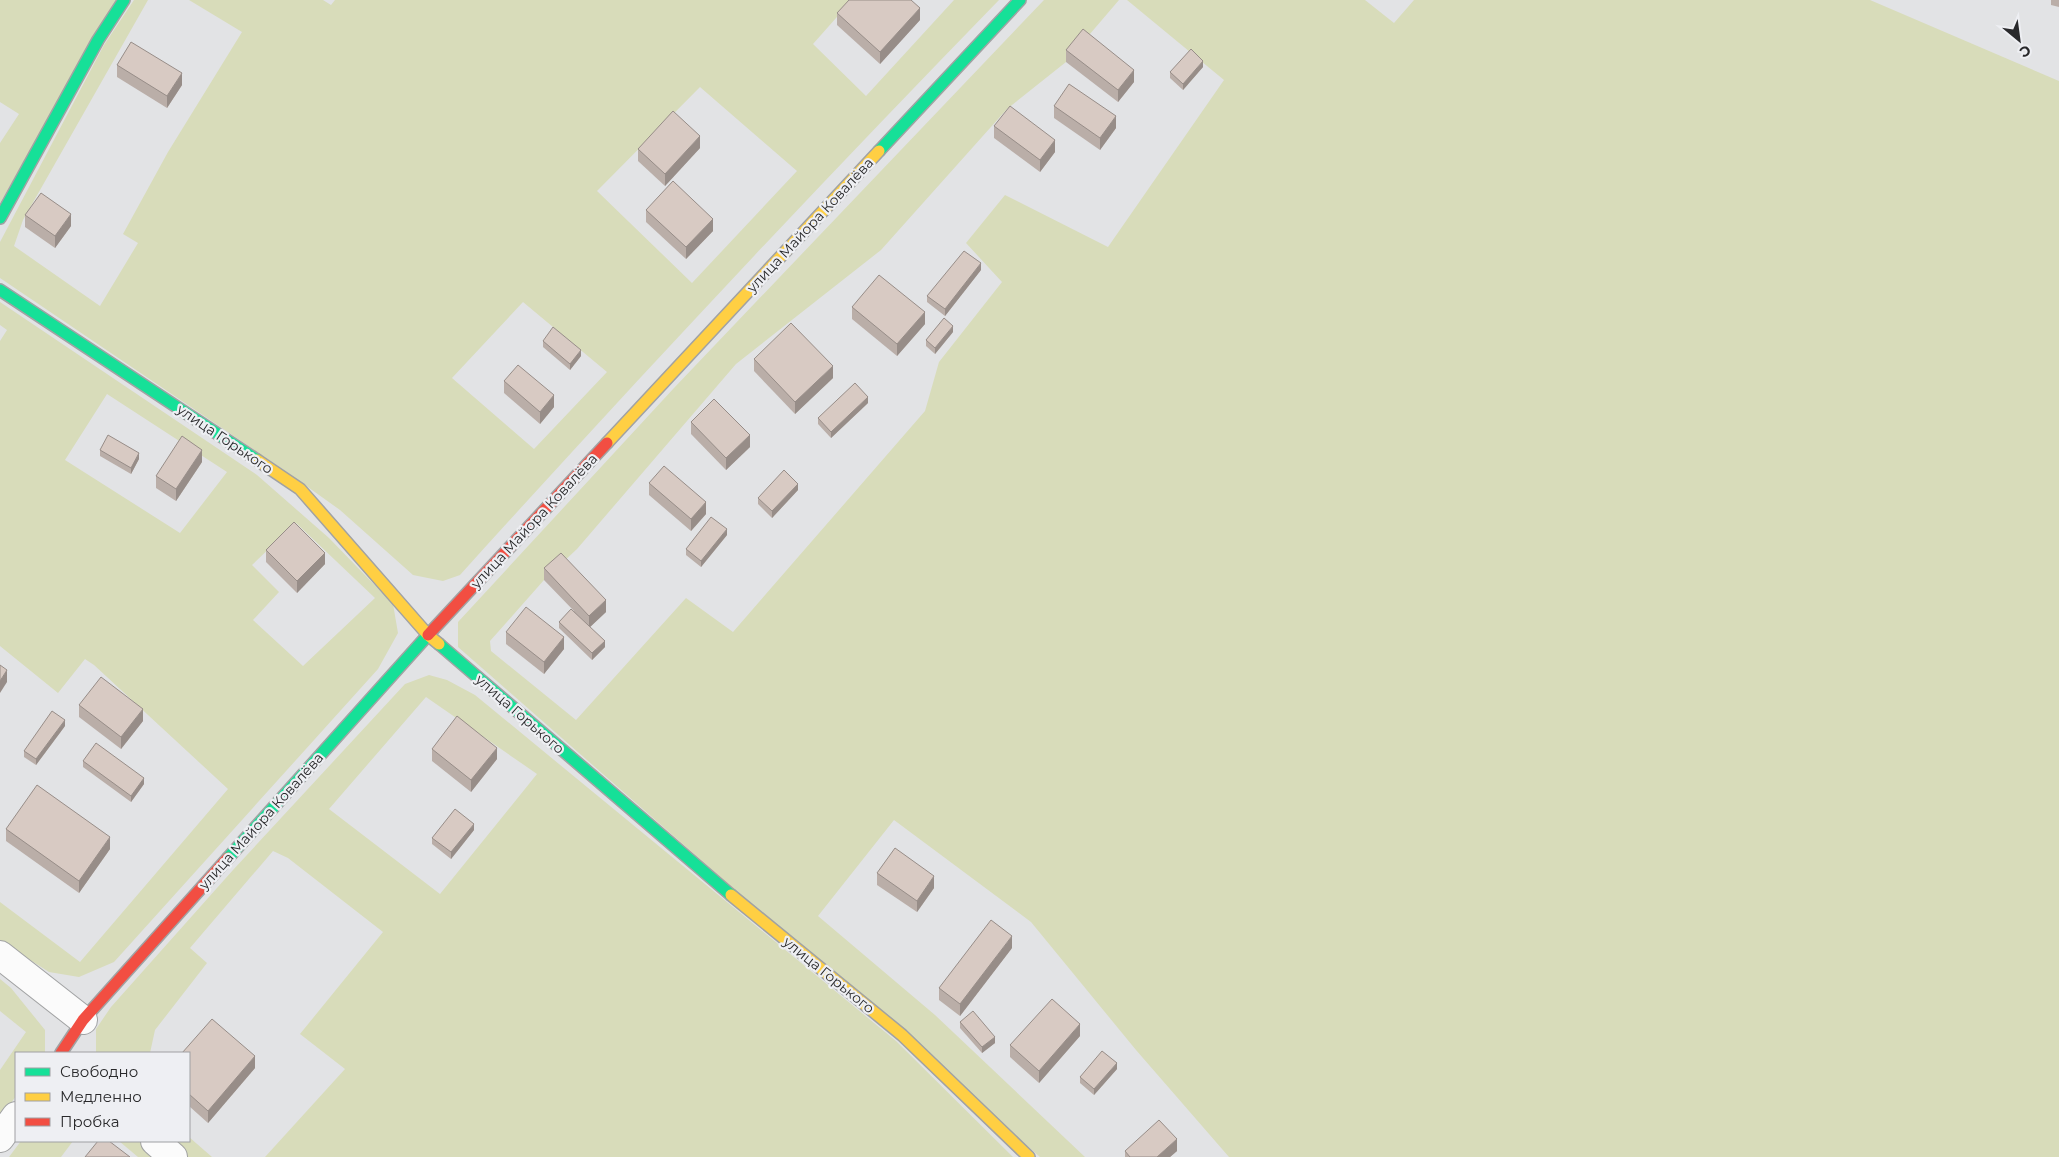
<svg xmlns="http://www.w3.org/2000/svg" width="2059" height="1157" viewBox="0 0 2059 1157" font-family="Montserrat,sans-serif">
<style>
.green{fill:#d8dcba;fill-rule:evenodd}
.lines{fill:none;stroke-linecap:round;stroke-linejoin:round}
.street-casing{stroke:#a1a2a3;stroke-width:30}
.fast-casing{stroke:#a1a2a3;stroke-width:14}
.slow-casing{stroke:#a1a2a3;stroke-width:14}
.jam-casing{stroke:#a1a2a3;stroke-width:14}
.street{stroke:#fbfbfb;stroke-width:28}
.fast{stroke:#16e098;stroke-width:11}
.slow{stroke:#ffcf43;stroke-width:11}
.jam{stroke:#f24e42;stroke-width:11}
.wall{fill:#baaea8}
.shaded-wall{fill:#978d88}
.building{fill:#d8cac3;stroke:#978d88}
.labels{text-anchor:middle;dominant-baseline:central;stroke-width:4.5;stroke-linejoin:round;paint-order:stroke}
.street-label{font-size:14px;fill:#29292b;stroke:#eeeff3}
</style>
<rect width="100%" height="100%" fill="#e2e3e5"/>
<g class="green">
<path d="M0,0h116l-116,203v-60l19,-29 -19,-12z"/>
<path d="M134,0h14l-125,220 -9,26 86,60 38,-63 -15,-9 45,-82 74,-120 -53,-32h134l8,5 4,-5h517l-39,44 53,52 88,-96h45c-183,188 -363,380 -539,575l-17,6 -30,-6 -73,-65 -56,-40 -284,-192v-36l104,-197zM700,87l97,84 -105,112 -95,-92zM523,302l84,70 -73,77 -82,-71z"/>
<path d="M1044,0h75l-53,62 -59,47 -126,141 -145,114 -159,185 -33,31 -54,61 1,10 85,69 110,-122 47,34 192,-221 14,-49 63,-80 -36,-39 39,-48 103,52 116,-167 -97,-80h238l29,23 20,-23h456l189,81v1076h-830l-93,-107 -105,-128 -137,-102 -76,96 117,99 150,142h-45l-582,-510v-25l216,-234z"/>
<path d="M0,302l257,173 72,63 64,66 5,29 -20,36 -264,293 -35,15 -30,-5 -49,-31v-39l80,60 148,-173 -134,-124 -9,-6 -27,34 -58,-47v-305l7,-11 -7,-5zM107,394l120,78 -47,61 -115,-73zM296,523l79,75 -72,68 -50,-46 26,-28 -27,-27z"/>
<path d="M429,675l18,5 28,15 421,346 117,116h-748l80,-88 -45,-35 83,-102 -95,-74 -15,-7 -83,97 17,15 -52,67 -5,23h-54v-24l15,-22 122,-137 172,-186zM426,697l111,77 -97,120 -111,-85z"/>
<path d="M0,979l11,9 34,42v23h-29v43l-16,23v-49l26,-38 -26,-21z"/>
<path d="M189,1137l23,20h-28l-19,-16h24z"/>
<path d="M21,1141h52l-12,16h-52z"/>
<path d="M119,1141h21l19,16h-21z"/>
</g>
<g class="lines">
<defs>
<g id="street">
<path d="M0,955l83,65"/>
<path d="M0,1138l16,-22"/>
<path d="M155,1141l18,16"/>
</g>
<g id="fast">
<path d="M879,151l141,-151"/>
<path d="M0,218l98,-178 26,-40"/>
<path d="M0,290l257,170"/>
<path d="M439,644l292,251"/>
<path d="M228,858l200,-223"/>
</g>
<g id="slow">
<path d="M607,443l272,-292"/>
<path d="M257,460l43,29 128,146 11,9"/>
<path d="M731,895l171,140 127,122"/>
</g>
<g id="jam">
<path d="M428,635l179,-192"/>
<path d="M61,1053l22,-33 145,-162"/>
</g>
</defs>
<use href="#street" class="street-casing"/>
<use href="#fast" class="fast-casing"/>
<use href="#slow" class="slow-casing"/>
<use href="#jam" class="jam-casing"/>
<use href="#street" class="street"/>
<use href="#fast" class="fast"/>
<use href="#slow" class="slow"/>
<use href="#jam" class="jam"/>
</g>
<g class="wall">
<path d="M2051,0h8v7l-8,-2z"/>
<path d="M837,13l83,7 -40,44 -43,-39z"/>
<path d="M1066,50l68,32 -16,20 -52,-40z"/>
<path d="M117,65l65,20 -15,23 -50,-31z"/>
<path d="M1203,67l-20,23 -13,-12v-6z"/>
<path d="M1054,106l62,22 -16,22 -46,-32z"/>
<path d="M994,126l61,26 -15,20 -46,-34z"/>
<path d="M700,148l-35,38 -27,-25v-12z"/>
<path d="M646,210l67,21 -27,28 -40,-37z"/>
<path d="M25,215l46,11 -16,22 -30,-21z"/>
<path d="M981,270l-36,46 -18,-14v-6z"/>
<path d="M852,307l73,17 -28,32 -45,-37z"/>
<path d="M953,332l-18,22 -9,-8v-6z"/>
<path d="M543,341l38,15 -11,14 -27,-23z"/>
<path d="M754,359l79,19 -38,36 -41,-43z"/>
<path d="M504,381l50,26 -14,17 -36,-31z"/>
<path d="M868,403l-37,35 -13,-14v-6z"/>
<path d="M691,422l59,25 -24,23 -35,-36z"/>
<path d="M100,450l39,9 -8,15 -31,-18z"/>
<path d="M202,462l-26,39 -20,-13v-12z"/>
<path d="M649,483l57,31 -15,17 -42,-36z"/>
<path d="M798,490l-26,28 -14,-14v-6z"/>
<path d="M727,535l-26,32 -15,-12v-6z"/>
<path d="M266,550l59,14 -28,29 -31,-31z"/>
<path d="M544,568l62,44 -16,15 15,20 -13,13 -33,-32v-6l15,-11 -30,-31z"/>
<path d="M506,632l58,17 -20,25 -38,-30z"/>
<path d="M79,705l64,16 -22,28 -42,-32z"/>
<path d="M65,726l-29,39 -12,-8v-6z"/>
<path d="M432,749l65,10 -26,33 -39,-31z"/>
<path d="M83,761l61,23 -13,18 -48,-35z"/>
<path d="M6,829l104,20 -31,44 -73,-52z"/>
<path d="M474,830l-23,29 -19,-15v-6z"/>
<path d="M877,873l57,15 -17,24 -40,-27z"/>
<path d="M1012,948l-52,68 -21,-16v-12z"/>
<path d="M960,1022l35,21 -13,10 -22,-25z"/>
<path d="M1080,1036l-41,47 -29,-26v-12z"/>
<path d="M189,1053l66,15 -47,55 -19,-17z"/>
<path d="M1117,1069l-23,26 -14,-12v-6z"/>
<path d="M1125,1151h52l-7,6h-45z"/>
</g>
<g class="shaded-wall">
<path d="M920,8v12l-40,44v-12z"/>
<path d="M1203,61v6l-20,23v-6z"/>
<path d="M1134,70v12l-16,20v-12z"/>
<path d="M182,73v12l-15,23v-12z"/>
<path d="M1116,116v12l-16,22v-12z"/>
<path d="M700,136v12l-35,38v-12z"/>
<path d="M1055,140v12l-15,20v-12z"/>
<path d="M71,214v12l-16,22v-12z"/>
<path d="M713,219v12l-27,28v-12z"/>
<path d="M981,263v7l-36,46v-7z"/>
<path d="M925,312v12l-28,32v-12z"/>
<path d="M953,326v6l-18,22v-6z"/>
<path d="M581,350v6l-11,14v-6z"/>
<path d="M833,366v12l-38,36v-12z"/>
<path d="M554,395v12l-14,17v-12z"/>
<path d="M868,397v6l-37,35v-6z"/>
<path d="M750,435v12l-24,23v-12z"/>
<path d="M202,450v12l-26,39v-12z"/>
<path d="M139,453v6l-8,15v-6z"/>
<path d="M798,484v6l-26,28v-7z"/>
<path d="M706,502v12l-15,17v-12z"/>
<path d="M727,529v6l-26,32v-6z"/>
<path d="M325,553v11l-28,29v-12z"/>
<path d="M606,600v12l-17,16v-12z"/>
<path d="M564,637v12l-20,25v-12z"/>
<path d="M605,641v6l-13,13v-7z"/>
<path d="M7,670v12l-7,11v-12z"/>
<path d="M143,709v12l-22,28v-12z"/>
<path d="M65,720v6l-29,39v-6z"/>
<path d="M497,748v11l-26,33v-12z"/>
<path d="M144,778v6l-13,18v-6z"/>
<path d="M474,824v6l-23,29v-7z"/>
<path d="M110,837v12l-31,44v-12z"/>
<path d="M934,876v12l-17,24v-11z"/>
<path d="M1012,936v12l-52,68v-12z"/>
<path d="M1080,1024v12l-41,47v-12z"/>
<path d="M995,1037v6l-13,10v-6z"/>
<path d="M255,1056v12l-47,55v-12z"/>
<path d="M1117,1063v6l-23,26v-6z"/>
<path d="M1177,1139v12l-7,6h-13z"/>
</g>
<g class="building">
<path d="M849,0h62l9,8 -40,44 -43,-39z"/>
<path d="M1083,29l51,41 -16,20 -52,-40z"/>
<path d="M131,42l51,31 -15,23 -50,-31z"/>
<path d="M1191,49l12,12 -20,23 -13,-12z"/>
<path d="M1069,84l47,32 -16,22 -46,-32z"/>
<path d="M1010,106l45,34 -15,20 -46,-34z"/>
<path d="M673,111l27,25 -35,38 -27,-25z"/>
<path d="M673,181l40,38 -27,28 -40,-37z"/>
<path d="M41,193l30,21 -16,22 -30,-21z"/>
<path d="M964,251l17,12 -36,46 -18,-13z"/>
<path d="M879,275l46,37 -28,32 -45,-37z"/>
<path d="M944,318l9,8 -18,22 -9,-8z"/>
<path d="M791,323l42,43 -38,36 -41,-43z"/>
<path d="M553,327l28,23 -11,14 -27,-23z"/>
<path d="M518,365l36,30 -14,17 -36,-31z"/>
<path d="M855,383l13,14 -37,35 -13,-14z"/>
<path d="M714,399l36,36 -24,23 -35,-36z"/>
<path d="M108,435l31,18 -8,15 -31,-18z"/>
<path d="M182,436l20,14 -26,39 -20,-13z"/>
<path d="M664,466l42,36 -15,17 -42,-36z"/>
<path d="M784,470l14,14 -26,27 -14,-13z"/>
<path d="M711,517l16,12 -26,32 -15,-12z"/>
<path d="M294,522l31,31 -28,28 -31,-31z"/>
<path d="M561,553l45,47 -17,16 -45,-48z"/>
<path d="M526,607l38,30 -20,25 -38,-30z"/>
<path d="M571,609l34,32 -13,12 -33,-31z"/>
<path d="M0,665l7,5 -7,11z"/>
<path d="M101,677l42,32 -22,28 -42,-32z"/>
<path d="M52,711l13,9 -29,39 -12,-8z"/>
<path d="M457,716l40,32 -26,32 -39,-31z"/>
<path d="M96,743l48,35 -13,18 -48,-35z"/>
<path d="M37,785l73,52 -31,44 -73,-52z"/>
<path d="M455,809l19,15 -23,28 -19,-14z"/>
<path d="M895,848l39,28 -17,25 -40,-28z"/>
<path d="M991,920l21,16 -52,68 -21,-16z"/>
<path d="M1052,999l28,25 -41,47 -29,-26z"/>
<path d="M973,1011l22,26 -13,10 -22,-25z"/>
<path d="M212,1019l43,37 -47,55 -19,-17v-41h-7z"/>
<path d="M1102,1051l15,12 -23,26 -14,-12z"/>
<path d="M1159,1120l18,19 -20,18h-27l-5,-6z"/>
<path d="M98,1141h11l21,16h-45z"/>
</g>
<g class="labels">
<g class="street-label">
<text transform="translate(810 225) rotate(-47)">улица Майора Ковалёва</text>
<text transform="translate(225 439) rotate(34)">улица Горького</text>
<text transform="translate(534 521) rotate(-47)">улица Майора Ковалёва</text>
<text transform="translate(520 714) rotate(41)">улица Горького</text>
<text transform="translate(261 821) rotate(-48)">улица Майора Ковалёва</text>
<text transform="translate(829 975) rotate(39)">улица Горького</text>
</g>
</g>
<rect x="15" y="1052" width="175" height="90" fill="#eeeff3" stroke="#9fa0a3"/>
<rect x="25" y="1068" width="25" height="8" fill="#16e098" stroke="#9fa0a3"/>
<text x="60" y="1077" font-size="15" fill="#29292b">Свободно</text>
<rect x="25" y="1093" width="25" height="8" fill="#ffcf43" stroke="#9fa0a3"/>
<text x="60" y="1102" font-size="15" fill="#29292b">Медленно</text>
<rect x="25" y="1118" width="25" height="8" fill="#f24e42" stroke="#9fa0a3"/>
<text x="60" y="1127" font-size="15" fill="#29292b">Пробка</text>
<g transform="translate(2019 40) rotate(151)" stroke="#eeeff3" stroke-width="4" paint-order="stroke">
<path d="M0-4L9 19L0 12L-9 19Z" fill="#29292b"/>
<text y="-8" font-size="14" font-weight="bold" text-anchor="middle" fill="#29292b">С</text>
</g>
</svg>
